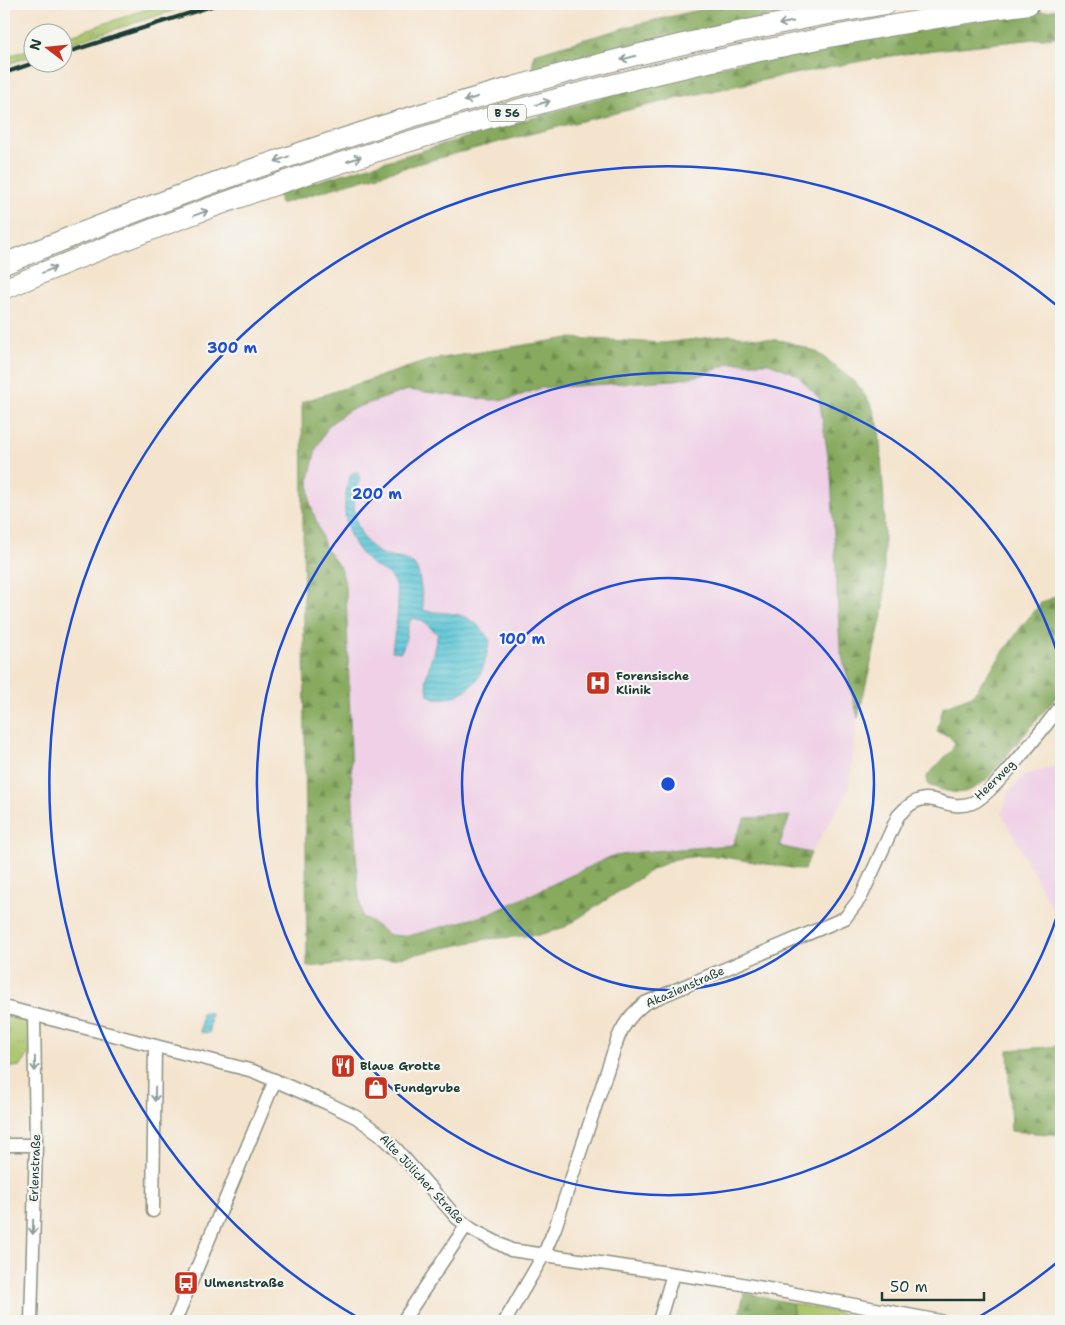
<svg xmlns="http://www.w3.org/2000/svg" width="1065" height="1325" viewBox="0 0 1065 1325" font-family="'Shantell Sans',sans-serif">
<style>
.built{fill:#efd0e6}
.grass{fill:url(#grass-tufts);stroke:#64804f}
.forest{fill:url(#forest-firs);stroke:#537449}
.water{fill:url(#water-rules);stroke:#3e8285}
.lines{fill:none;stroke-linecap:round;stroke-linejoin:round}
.street-casing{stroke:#8a9081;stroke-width:15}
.primary-casing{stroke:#8a9081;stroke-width:22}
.street{stroke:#fff;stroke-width:12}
.primary{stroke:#fff;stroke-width:20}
.rail{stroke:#1f3d34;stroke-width:4}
.oneway{stroke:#8f9e9a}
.ring{fill:none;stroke:#1d4ed8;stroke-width:2.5}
.labels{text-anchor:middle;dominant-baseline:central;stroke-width:4.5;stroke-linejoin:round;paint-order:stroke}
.shield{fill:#f6f6f2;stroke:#60746d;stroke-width:1}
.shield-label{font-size:11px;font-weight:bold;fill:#1f3d34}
.poi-label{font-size:12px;font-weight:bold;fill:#1f3d34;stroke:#f6f6f2;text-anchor:start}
.street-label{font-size:12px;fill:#1f3d34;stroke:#f6f6f2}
.centre{fill:#1d4ed8;stroke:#f6f6f2;stroke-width:2.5}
.ring-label{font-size:15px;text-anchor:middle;font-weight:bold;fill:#1d4ed8;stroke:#f6f6f2;stroke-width:4.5;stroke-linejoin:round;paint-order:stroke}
</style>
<defs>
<pattern id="grass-tufts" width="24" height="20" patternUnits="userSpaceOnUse" patternTransform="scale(1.25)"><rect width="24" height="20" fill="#aac46a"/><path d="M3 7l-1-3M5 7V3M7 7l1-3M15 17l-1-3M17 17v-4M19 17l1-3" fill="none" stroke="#8aa058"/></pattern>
<pattern id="forest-firs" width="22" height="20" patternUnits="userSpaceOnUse" patternTransform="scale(1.25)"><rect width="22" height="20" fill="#87aa5e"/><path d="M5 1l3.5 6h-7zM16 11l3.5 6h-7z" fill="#6e8c4e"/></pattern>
<pattern id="water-rules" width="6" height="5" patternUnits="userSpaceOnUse" patternTransform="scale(1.25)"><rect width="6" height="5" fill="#5cc6d6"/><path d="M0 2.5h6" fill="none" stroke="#4ba2ae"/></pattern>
</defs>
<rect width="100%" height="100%" fill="#f6f6f2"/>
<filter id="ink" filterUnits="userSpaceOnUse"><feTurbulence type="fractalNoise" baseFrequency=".02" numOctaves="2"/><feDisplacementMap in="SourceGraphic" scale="10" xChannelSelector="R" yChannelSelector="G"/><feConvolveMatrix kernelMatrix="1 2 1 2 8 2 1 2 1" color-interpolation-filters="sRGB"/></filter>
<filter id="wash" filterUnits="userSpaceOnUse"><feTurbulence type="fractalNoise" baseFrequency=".0096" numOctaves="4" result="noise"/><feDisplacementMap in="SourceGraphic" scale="20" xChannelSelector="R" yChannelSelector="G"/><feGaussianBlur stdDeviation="1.12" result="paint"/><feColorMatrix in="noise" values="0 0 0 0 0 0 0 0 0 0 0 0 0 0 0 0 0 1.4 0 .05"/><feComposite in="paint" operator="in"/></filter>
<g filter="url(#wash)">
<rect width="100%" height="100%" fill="#f4e4ce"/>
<g class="built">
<path d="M730,363h39l27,11 23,24 12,77 9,173 18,70 -10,74 -37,61 -33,-7 12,-30 -58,29 -92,7 -30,5 -120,57 -82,22 -18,-1 -28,-19 -4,-28 -17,-319 -15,-20 -16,-46 -1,-24 7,-30 13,-24 20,-15 59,-20 101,9 32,-11 134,-8 28,-5z"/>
<path d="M1061,764v161l-59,-111 7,-23 15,-15z"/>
</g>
<g class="grass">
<path d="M162,4h12l1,6 -112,36 -1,-8z"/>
<path d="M32,48v8l-28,9v-7z"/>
<path d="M4,1016l27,7v28l-10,15 -17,2z"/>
<path d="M792,1303l84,18h-82z"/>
</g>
<g class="forest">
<path d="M725,4h105l-160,34 -138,34 2,-18 100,-29z"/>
<path d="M1061,9v27c-66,8 -134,13 -199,25 -197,36 -391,85 -582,143l-2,-11 404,-119 232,-45z"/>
<path d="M730,335l55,6 32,11 40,32 15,22 7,22 5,73v106l-26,111 -18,-70 -9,-173 -12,-77 -23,-24 -27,-11h-39l-27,12 -28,5 -134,8 -31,11 -20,1 -82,-10 -59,20 -20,15 -13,24 -7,30 1,24 16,46 15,20 5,19 6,196 6,104 4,28 28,19 18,1 82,-22 120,-57 30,-5 92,-7 13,-27 45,-2 -11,30 32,7 -7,17 -87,-14h-18l-24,3 -22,10 -88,58 -26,8 -52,4 -95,20 -85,8 -5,-565 128,-42 139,-22 95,5z"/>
<path d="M1061,594v97l-75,89c-23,18 -32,14 -58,5l-1,-9 25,-26 3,-7 -6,-7 -12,-4 6,-25 29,-11 50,-70 19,-23z"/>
<path d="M1061,1046v89l-50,-4 -3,-81z"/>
<path d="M744,1293l48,10 2,18h-56z"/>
</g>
<g class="water">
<path d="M357,472l3,7c-12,26 -5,62 23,76 11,4 25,2 32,11 6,8 7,35 9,45 31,3 48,0 66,30 -3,11 -5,25 -11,35 -8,16 -36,29 -51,19l-2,-16 12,-45 -17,-14 -9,-2c-7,10 -4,22 -11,34l-9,-1c2,-21 11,-49 2,-69 -5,-9 -13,-12 -21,-17 -29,-22 -34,-58 -22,-91z"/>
<path d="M202,1012l9,1 -2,20 -9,-1z"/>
</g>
</g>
<g filter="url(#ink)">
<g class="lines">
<defs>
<g id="street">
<path d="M4,1007l249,64 74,32 29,14 24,17 16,15 61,69 16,12 38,20 225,33 204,38"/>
<path d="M4,1145h32"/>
<path d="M153,1211l2,-165"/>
<path d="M31,1321l5,-176 -2,-129"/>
<path d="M175,1321l100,-241"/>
<path d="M403,1321l63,-95"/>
<path d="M505,1321l38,-65 12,-28 63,-190c6,-15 14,-25 27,-35l200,-85 16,-21 37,-81c32,-36 42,-2 74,-13 20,-7 73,-77 89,-97"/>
<path d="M659,1321l14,-47"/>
</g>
<g id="primary">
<path d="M4,264c283,-117 579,-210 882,-260"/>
<path d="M4,289c327,-139 673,-236 1025,-285"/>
</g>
</defs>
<use href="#street" class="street-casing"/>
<use href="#primary" class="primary-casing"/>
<use href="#street" class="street"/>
<use href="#primary" class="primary"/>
<g class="rail">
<path d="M62,54l156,-50"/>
<path d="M4,73l33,-11"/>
</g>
</g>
<defs><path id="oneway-shaft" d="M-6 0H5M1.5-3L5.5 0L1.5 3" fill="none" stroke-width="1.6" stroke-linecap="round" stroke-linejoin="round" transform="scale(1.25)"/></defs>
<g class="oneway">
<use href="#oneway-shaft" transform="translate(786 23) rotate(169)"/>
<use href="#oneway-shaft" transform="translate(628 58) rotate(165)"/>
<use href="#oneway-shaft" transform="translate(471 99) rotate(163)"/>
<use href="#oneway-shaft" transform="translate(543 103) rotate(-16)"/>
<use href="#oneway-shaft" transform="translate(282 159) rotate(160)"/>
<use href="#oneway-shaft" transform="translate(354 159) rotate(-19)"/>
<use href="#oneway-shaft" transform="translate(201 213) rotate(-20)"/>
<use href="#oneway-shaft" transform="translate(49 270) rotate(-23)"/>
<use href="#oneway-shaft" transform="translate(35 1064) rotate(89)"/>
<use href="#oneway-shaft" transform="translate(155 1094) rotate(91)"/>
<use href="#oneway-shaft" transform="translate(33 1227) rotate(91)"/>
</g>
</g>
<g class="ring">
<circle cx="668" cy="784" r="206"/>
<path d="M1061 904A411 411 0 1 1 1061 664"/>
<path d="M1060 1260A617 617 0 0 1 972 1321M364 1321A617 617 0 1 1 1060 308"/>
</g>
<defs>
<symbol id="hospital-square" viewBox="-11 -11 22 22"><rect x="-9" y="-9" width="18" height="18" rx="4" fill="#c8321e" stroke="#f6f6f2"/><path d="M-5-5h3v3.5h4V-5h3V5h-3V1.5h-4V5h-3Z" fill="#fff"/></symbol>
<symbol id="restaurant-square" viewBox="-11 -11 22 22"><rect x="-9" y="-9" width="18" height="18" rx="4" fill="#c8321e" stroke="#f6f6f2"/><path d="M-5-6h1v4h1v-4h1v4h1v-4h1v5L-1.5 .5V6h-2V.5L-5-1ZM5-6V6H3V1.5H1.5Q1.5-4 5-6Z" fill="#fff"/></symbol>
<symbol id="shop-square" viewBox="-11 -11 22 22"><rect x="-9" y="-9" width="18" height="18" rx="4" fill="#c8321e" stroke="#f6f6f2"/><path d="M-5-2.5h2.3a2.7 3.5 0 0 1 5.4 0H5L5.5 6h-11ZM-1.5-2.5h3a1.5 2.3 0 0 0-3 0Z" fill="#fff"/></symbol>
<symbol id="bus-square" viewBox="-11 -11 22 22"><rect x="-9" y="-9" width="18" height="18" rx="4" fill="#c8321e" stroke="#f6f6f2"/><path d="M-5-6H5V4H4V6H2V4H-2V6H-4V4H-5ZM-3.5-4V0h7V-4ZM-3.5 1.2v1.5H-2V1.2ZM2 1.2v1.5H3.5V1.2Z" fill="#fff"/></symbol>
</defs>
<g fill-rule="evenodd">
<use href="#hospital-square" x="584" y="669" width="28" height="28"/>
<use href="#restaurant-square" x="329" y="1052" width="28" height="28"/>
<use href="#shop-square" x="362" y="1074" width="28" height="28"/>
<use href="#bus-square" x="172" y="1269" width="28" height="28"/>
</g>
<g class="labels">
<rect class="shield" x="488" y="104.5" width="38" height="17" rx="4"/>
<g class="shield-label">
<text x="507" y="113">B 56</text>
</g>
<g class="poi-label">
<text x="616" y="676">Forensische<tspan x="616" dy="14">Klinik</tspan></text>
<text x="360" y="1066">Blaue Grotte</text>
<text x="394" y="1088">Fundgrube</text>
<text x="204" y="1283">Ulmenstraße</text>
</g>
<g class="street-label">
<text transform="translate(995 780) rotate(-44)">Heerweg</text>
<text transform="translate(685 987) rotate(-24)">Akazienstraße</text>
<text transform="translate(35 1168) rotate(-88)">Erlenstraße</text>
<text transform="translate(422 1179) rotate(47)">Alte Jülicher Straße</text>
</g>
</g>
<circle cx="668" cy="784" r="8" class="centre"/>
<g class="ring-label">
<text x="232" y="353">300 m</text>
<text x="377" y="499">200 m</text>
<text x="522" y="644">100 m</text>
</g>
<rect width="1065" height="1325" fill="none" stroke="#f6f6f2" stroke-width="20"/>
<g transform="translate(48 48) rotate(286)"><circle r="24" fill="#f6f6f2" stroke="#a0aca6"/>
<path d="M0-4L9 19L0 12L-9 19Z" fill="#c8321e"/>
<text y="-8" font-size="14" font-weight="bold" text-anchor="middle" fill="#1f3d34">N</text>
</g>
<path d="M882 1292v8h102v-8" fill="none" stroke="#1f3d34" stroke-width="2.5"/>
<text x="890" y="1292" font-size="15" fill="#1f3d34" stroke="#f6f6f2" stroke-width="4" paint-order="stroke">50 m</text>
</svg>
